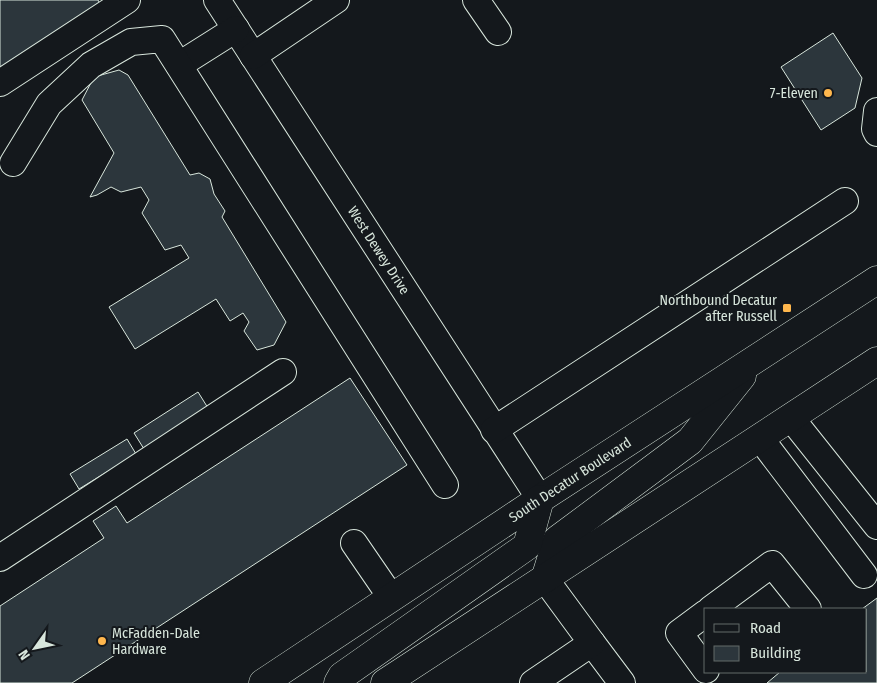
<svg xmlns="http://www.w3.org/2000/svg" width="877" height="683" viewBox="0 0 877 683" font-family="'Fira Sans Condensed',sans-serif">
<style>
.building{fill:#2c363c;stroke:#d8e6dc}
.lines{fill:none;stroke-linecap:round;stroke-linejoin:round}
.minor-casing{stroke:#d8e6dc;stroke-width:28}
.major-casing{stroke:#d8e6dc;stroke-width:29}
.minor{stroke:#14181c;stroke-width:26}
.major{stroke:#14181c;stroke-width:28}
.poi-dot{fill:#ffb74d;stroke:#14181c;stroke-width:2}
.labels{text-anchor:middle;dominant-baseline:central;stroke-width:4;stroke-linejoin:round;paint-order:stroke}
.poi-label{font-size:14px;fill:#d8e6dc;stroke:#14181c;text-anchor:end}
.street-label{font-size:14px;fill:#d8e6dc;stroke:#14181c}
</style>
<rect width="100%" height="100%" fill="#14181c"/>
<g class="building">
<path d="M0,0h98l2,4 -100,65z"/>
<path d="M833,33l29,45 -7,30 -34,22 -40,-63z"/>
<path d="M119,70l9,5 62,100 9,-2 11,6 4,15 11,17 -3,6 64,105 -12,23 -17,5 -13,-19 5,-9 -6,-9 -13,8 -14,-22 -81,50 -26,-42 80,-49 -8,-13 -16,5 -23,-37 7,-13 -8,-13 -20,5 -10,-5 -14,8 -7,2 24,-44 -32,-53 12,-23z"/>
<path d="M350,378l57,87 -335,218h-72v-77l104,-68 -11,-17 23,-15 11,17z"/>
<path d="M198,392l10,16 -64,41 -10,-16z"/>
<path d="M127,439l9,15 -57,35 -9,-15z"/>
<path d="M877,598v85h-110l13,-11h86v-63h-4z"/>
</g>
<g class="lines">
<defs>
<g id="minor">
<path id="s1" d="M217,0l323,499"/>
<path d="M476,0l22,32"/>
<path d="M253,56l83,-56"/>
<path d="M179,65l57,-36"/>
<path d="M0,83l127,-83"/>
<path d="M877,111l-2,18 2,4"/>
<path d="M13,163l36,-59 42,-39 40,-23 31,-3 283,446"/>
<path d="M791,418l86,108"/>
<path d="M494,430l351,-229"/>
<path d="M760,438l104,137"/>
<path d="M354,543l37,54"/>
<path d="M0,558l283,-186"/>
<path d="M711,609l61,-45 36,45"/>
<path d="M706,613l-27,20 27,37"/>
<path d="M592,643l30,40"/>
<path d="M533,683l59,-40 -47,-64"/>
</g>
<g id="major">
<path d="M545,579l12,-39 133,-99 52,-65"/>
<path id="s2" d="M263,683l277,-184 337,-219"/>
<path d="M338,683l4,-7 185,-130 13,-47"/>
<path d="M385,683l492,-322"/>
</g>
</defs>
<use href="#minor" class="minor-casing"/>
<use href="#major" class="major-casing"/>
<use href="#minor" class="minor"/>
<use href="#major" class="major"/>
</g>
<g class="poi-dot">
<circle cx="828" cy="93" r="5"/>
<rect x="782" y="303" width="10" height="10" rx="2.5"/>
<circle cx="102" cy="641" r="5"/>
</g>
<g class="labels">
<g class="poi-label">
<text x="818" y="93">7-Eleven</text>
<text x="777" y="300">Northbound Decatur<tspan x="777" dy="16">after Russell</tspan></text>
<text x="112" y="633" text-anchor="start">McFadden-Dale<tspan x="112" dy="16">Hardware</tspan></text>
</g>
<g class="street-label">
<text stroke="none"><textPath href="#s1" startOffset="298">West Dewey Drive</textPath></text>
<text stroke="none"><textPath href="#s2" startOffset="368">South Decatur Boulevard</textPath></text>
</g>
</g>
<rect x="704" y="608" width="162" height="65" fill="#14181c" stroke="#626a69"/>
<rect x="714" y="624" width="25" height="8" fill="#14181c" stroke="#626a69"/>
<text x="750" y="633" font-size="15" fill="#d8e6dc">Road</text>
<rect x="714" y="646" width="25" height="15" fill="#2c363c" stroke="#626a69"/>
<text x="750" y="658" font-size="15" fill="#d8e6dc">Building</text>
<g transform="translate(35 648) rotate(237)" stroke="#14181c" stroke-width="4" paint-order="stroke">
<path d="M0-4L9 19L0 12L-9 19Z" fill="#d8e6dc"/>
<text y="-8" font-size="14" font-weight="bold" text-anchor="middle" fill="#d8e6dc">N</text>
</g>
</svg>
